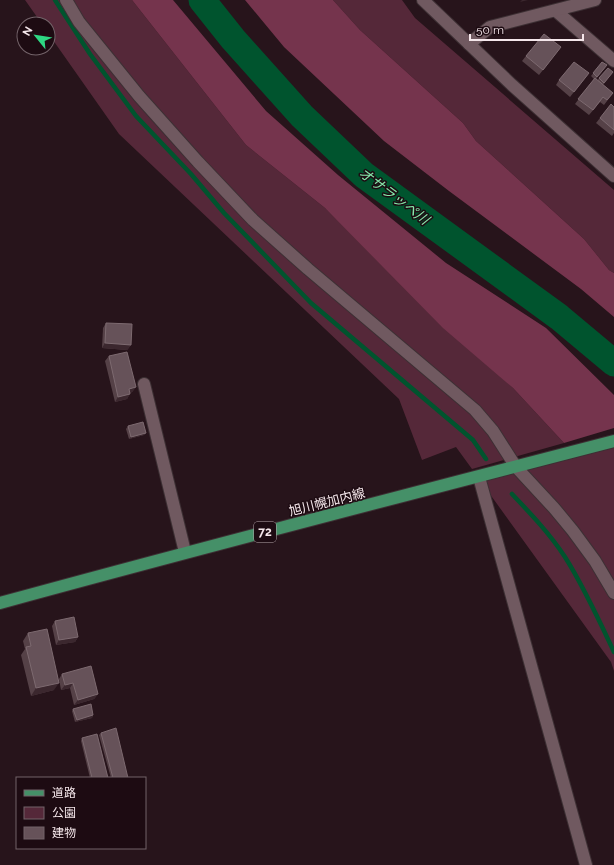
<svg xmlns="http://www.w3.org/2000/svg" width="614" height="865" viewBox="0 0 614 865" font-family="Raleway,'Noto Sans JP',sans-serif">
<rect width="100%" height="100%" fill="#27141b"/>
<g fill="#552839">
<polygon points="25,0 132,0 246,145 325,208 513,388 564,443 472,469 456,447 422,460 399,399 119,134 48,33 48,24 42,24"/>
<polygon points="333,0 402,0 415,18 614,190 614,273 609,270 584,239 476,141 463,123 360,30"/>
<polygon points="614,445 614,671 611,662 479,479"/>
</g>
<g fill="#75344d">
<polygon points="132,0 173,0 266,111 338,175 446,263 546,328 614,395 614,428 564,443 513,388 443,328 325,208 246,145"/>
<polygon points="245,0 333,0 360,30 463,123 476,141 584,239 609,270 614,273 614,317 581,289 449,191 384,141 284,47"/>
</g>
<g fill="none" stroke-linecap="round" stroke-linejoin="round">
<g stroke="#00542e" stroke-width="4.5">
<polyline points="55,0 90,54 136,116 191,174 224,213 311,303 473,440 486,459"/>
<path d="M512 494C531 514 550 534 565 557 584 587 599 620 614 652"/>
</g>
<polyline stroke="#00542e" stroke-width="27" points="202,0 233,39 302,116 364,175 559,317 614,363"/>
<g stroke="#3d3034" stroke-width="14">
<g id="minor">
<polyline points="66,0 79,22 139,96 198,162 253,220 308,269 475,410 493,431 516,467 554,508 573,531 595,561 614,593"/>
<polyline points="423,0 512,85 614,176"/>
<polyline points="556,11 614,61"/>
<polyline points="469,44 490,27 595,0"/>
<polyline points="144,384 185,552"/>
<polyline points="479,477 586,865"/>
</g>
</g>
<g stroke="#3d3034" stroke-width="14">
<path id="major" d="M0 603C204 547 409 494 614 441"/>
</g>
<use href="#minor" stroke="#705960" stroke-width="12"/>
<use href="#major" stroke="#459068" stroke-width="12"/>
</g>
<g fill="#554147">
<polygon points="561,47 539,75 522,61 526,56"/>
<polygon points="602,62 607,65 596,79 597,81 599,78 613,72 603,85 613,93 604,105 600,102 589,115 575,104 594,79 591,76"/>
<polygon points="589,73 570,97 556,85 559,80"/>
<polygon points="614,107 614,133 612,136 596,123 600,118"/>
<polygon points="106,323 131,345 127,350 102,348 103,328"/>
<polygon points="109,356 136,387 132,392 130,393 127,399 115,402 105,361"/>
<polygon points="128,426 146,433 144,435 129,439 126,429"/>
<polygon points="55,621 78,637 75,642 56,645 52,626"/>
<polygon points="28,633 54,690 31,696 21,655 25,649 23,641"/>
<polygon points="62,674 98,694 94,699 74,705 70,688 61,690 59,679"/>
<polygon points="73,709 93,715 92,718 75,722 72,711"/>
<polygon points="101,733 128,778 111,778 99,735"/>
<polygon points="82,738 108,778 90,778 81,741"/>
</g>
<g fill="#3b272e">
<polygon points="522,0 528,0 520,2"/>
<polygon points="105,343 131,345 127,350 102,348"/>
<polygon points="136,387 132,392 125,394 129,389"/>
<polygon points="130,394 127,399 115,402 118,397"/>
<polygon points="146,433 144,435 129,439 131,437"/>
<polygon points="78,637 75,642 56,645 59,640"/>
<polygon points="59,683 54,690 31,696 36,688"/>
<polygon points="73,683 70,688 61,690 65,685"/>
<polygon points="98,694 94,699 74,705 78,700"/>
<polygon points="93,715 92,718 75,722 77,720"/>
</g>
<g fill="#665259" stroke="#7d6a70">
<polygon points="544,34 561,47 543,70 526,56"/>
<polygon points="574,62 589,73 574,92 559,80"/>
<polygon points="602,62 607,65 597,77 593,73"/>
<polygon points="608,68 613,72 604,83 599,78"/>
<polygon points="595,78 613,93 607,100 603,97 593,110 578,99"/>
<polygon points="611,104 614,107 614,130 600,118"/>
<polygon points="106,323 132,324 131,345 105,343"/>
<polygon points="127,352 136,387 129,389 130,394 118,397 109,356"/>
<polygon points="143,422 146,433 131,437 128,426"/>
<polygon points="74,617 78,637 59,640 55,621"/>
<polygon points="47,629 59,683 36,688 26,647 31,646 28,633"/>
<polygon points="91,666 98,694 78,700 73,683 65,685 62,674"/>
<polygon points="91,704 93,715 77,720 73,709"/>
<polygon points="116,728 128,778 113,778 101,733"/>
<polygon points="97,734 108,778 92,778 82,738"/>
</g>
<g text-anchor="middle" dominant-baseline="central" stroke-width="3" stroke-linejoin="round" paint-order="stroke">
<rect fill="#1d0b12" stroke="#b4a5aa" stroke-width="1" x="254" y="522" width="22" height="20" rx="3"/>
<g font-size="12" font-weight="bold" fill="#f5e7eb">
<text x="265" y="532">72</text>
</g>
<g font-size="13" fill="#f5e7eb" stroke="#1d0b12">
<text transform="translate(327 502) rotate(-14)">旭川幌加内線</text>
</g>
<g font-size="14" font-style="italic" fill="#87e9ac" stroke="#1d0b12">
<text transform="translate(394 196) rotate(37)">オサラッペ川</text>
</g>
</g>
<rect x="16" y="777" width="130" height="72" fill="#1d0b12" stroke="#736369"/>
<rect x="24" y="790" width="20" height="6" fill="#459068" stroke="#736369"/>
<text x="52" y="797" font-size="12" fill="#f5e7eb">道路</text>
<rect x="24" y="807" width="20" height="12" fill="#552839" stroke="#736369"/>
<text x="52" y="817" font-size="12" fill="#f5e7eb">公園</text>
<rect x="24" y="827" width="20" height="12" fill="#665259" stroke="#736369"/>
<text x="52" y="837" font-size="12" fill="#f5e7eb">建物</text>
<g transform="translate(36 36) rotate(300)"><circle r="19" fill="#1d0b12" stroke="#736369"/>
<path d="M0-3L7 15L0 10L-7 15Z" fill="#2ed883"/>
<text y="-6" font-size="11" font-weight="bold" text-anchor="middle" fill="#f5e7eb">N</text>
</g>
<path d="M470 34v6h113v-6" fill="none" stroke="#f5e7eb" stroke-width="2"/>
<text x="476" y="34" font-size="12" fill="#f5e7eb" stroke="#1d0b12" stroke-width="3" paint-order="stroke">50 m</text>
</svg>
